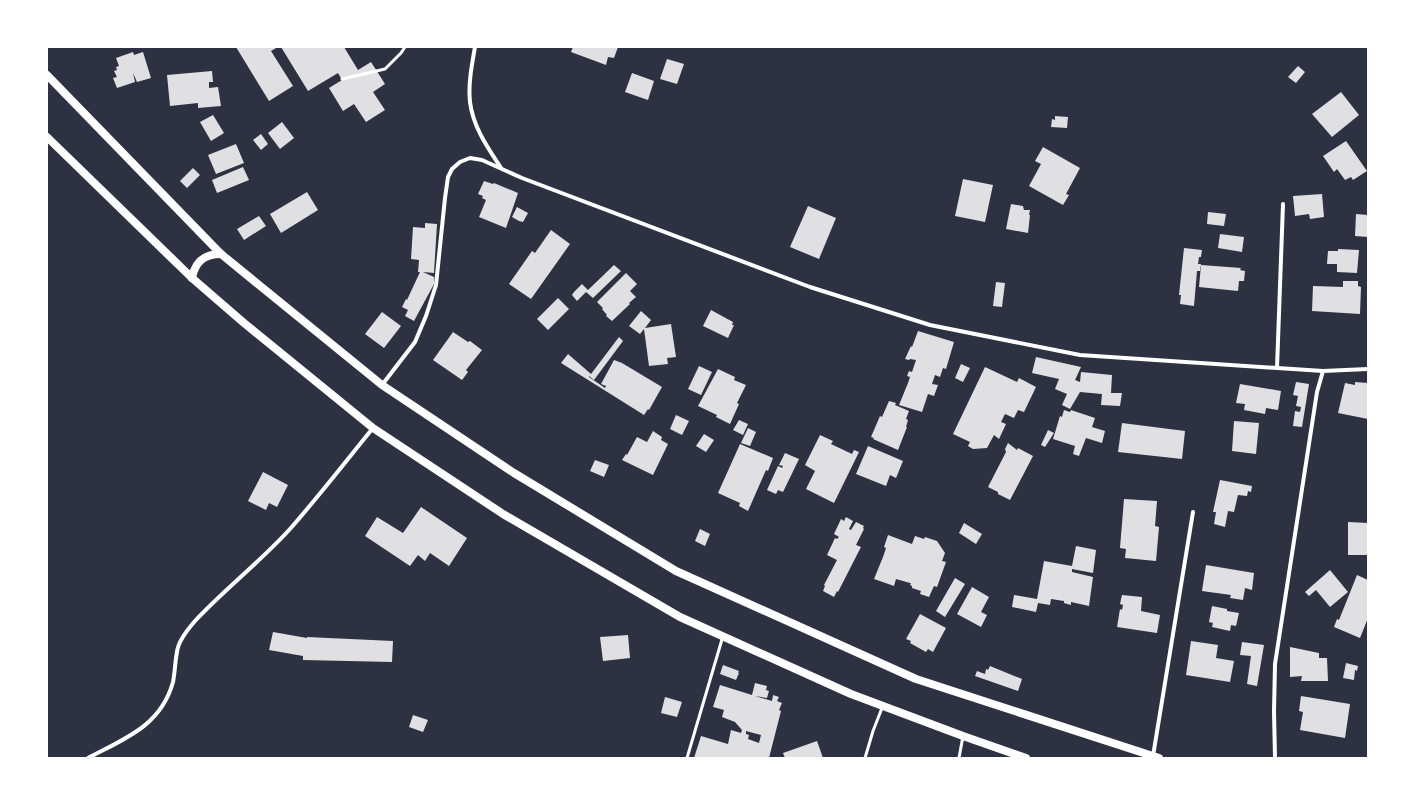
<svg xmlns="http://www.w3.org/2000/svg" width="1415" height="805" viewBox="0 0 1415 805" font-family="'Archivo Narrow',sans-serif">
<rect width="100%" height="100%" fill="#2d3142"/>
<g fill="#e0e0e3" fill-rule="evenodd">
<polygon points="236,47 278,47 271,51 293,86 269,101"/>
<polygon points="281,47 344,47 358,70 371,62 385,84 373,92 385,110 366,122 354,104 343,111 329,88 342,80 338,73 308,91"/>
<polygon points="573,47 618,47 614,58 608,57 606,65 571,52"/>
<polygon points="133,52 134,55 143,52 151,78 137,82 133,73 135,82 117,88 113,78 117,77 114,71 117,70 116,67 119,66 116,58"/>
<polygon points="667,59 684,64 677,84 660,79"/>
<polygon points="1298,66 1305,72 1296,83 1288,77"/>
<polygon points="212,71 213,82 209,82 209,88 218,87 221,106 198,108 198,103 170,106 167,75"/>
<polygon points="632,73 654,81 648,100 625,92"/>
<polygon points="1341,92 1359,115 1332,137 1312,114"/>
<polygon points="213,115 224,133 211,141 200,122"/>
<polygon points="1055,116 1068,117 1067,128 1051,127 1052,119 1055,120"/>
<polygon points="282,122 294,138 280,149 268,133"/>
<polygon points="261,134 268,144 261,150 253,140"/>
<polygon points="1346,141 1367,171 1353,180 1351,177 1345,180 1337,169 1334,172 1323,156"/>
<polygon points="236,144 244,163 216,174 208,155"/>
<polygon points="1043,147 1080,168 1066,194 1069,195 1063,205 1029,186 1041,164 1035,161"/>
<polygon points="243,167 249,180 217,193 212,180"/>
<polygon points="193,168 200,175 187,188 180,181"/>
<polygon points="963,179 993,185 985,222 955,216"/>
<polygon points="484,181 493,184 494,183 518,193 506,228 479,217 486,200 482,198 483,196 478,194"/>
<polygon points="307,192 318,210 281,233 270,214"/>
<polygon points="1322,194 1324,217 1310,219 1309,214 1295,216 1293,196"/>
<polygon points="1011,204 1023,206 1024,210 1030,210 1029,215 1030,215 1028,233 1006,229"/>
<polygon points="808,206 836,218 819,259 790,247"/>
<polygon points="517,207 528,213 523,222 519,221 512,217"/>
<polygon points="1208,212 1226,214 1224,226 1207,224"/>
<polygon points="1356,214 1368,215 1368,237 1355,236"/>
<polygon points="259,216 266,226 244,240 237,229"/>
<polygon points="425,223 437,224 434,273 423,272 434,277 434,284 414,321 405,316 408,310 402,307 406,299 407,300 420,272 418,272 419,260 411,259 413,227 425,228"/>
<polygon points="551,230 570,244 531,299 509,284 532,251 535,253"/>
<polygon points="1220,234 1244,237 1242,252 1218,248"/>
<polygon points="1184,248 1202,250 1201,257 1199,257 1198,264 1201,264 1200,271 1197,271 1194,306 1180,304 1181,295 1179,295"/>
<polygon points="1338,249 1359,250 1357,273 1337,272 1337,264 1327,264 1328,251 1338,251"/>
<polygon points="614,265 621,271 593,298 586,292 577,301 572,295 574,292 582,284 588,290"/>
<polygon points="1201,265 1241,268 1240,270 1245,271 1244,281 1239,281 1238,291 1199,287"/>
<polygon points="626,273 637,284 630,291 636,297 629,303 630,304 612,321 606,316 607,315 602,309 603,308 597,302"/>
<polygon points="1343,281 1358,281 1358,286 1361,287 1360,314 1312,311 1313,286 1343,287"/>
<polygon points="996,282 1005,283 1002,307 993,306"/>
<polygon points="558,298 569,309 548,330 537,319"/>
<polygon points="711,310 733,322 732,325 734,325 728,338 703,326"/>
<polygon points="641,311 651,320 645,328 671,324 676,357 667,358 668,364 649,366 644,329 640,334 629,326"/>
<polygon points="382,312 401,326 384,348 365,334"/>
<polygon points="918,331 954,342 946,369 943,368 940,377 935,375 932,384 938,385 934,396 928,394 922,412 899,405 908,383 910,377 907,376 909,371 912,372 916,360 910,359 909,360 905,359 911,346 912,347"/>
<polygon points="453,332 468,342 470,341 482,350 466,370 468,372 462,380 433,360"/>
<polygon points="619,337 623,341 594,380 589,376 589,377 605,388 606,386 601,384 614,360 622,363 662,387 649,410 648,409 644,415 561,363 568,354 591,374"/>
<polygon points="1036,357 1081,367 1075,380 1080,382 1081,372 1112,375 1111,393 1122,393 1120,406 1101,405 1102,394 1080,392 1070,409 1062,405 1067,394 1055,389 1059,379 1032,373"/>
<polygon points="961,364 970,368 963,382 955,378"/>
<polygon points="699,366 712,372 701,395 688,389"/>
<polygon points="985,367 1017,382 1019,378 1036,387 1024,412 1018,410 1014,418 1005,414 1001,422 1006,424 999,439 994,435 987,448 973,449 968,446 970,442 953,434"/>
<polygon points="718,369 735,377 734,380 746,385 737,403 739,404 730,424 716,417 717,415 698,406"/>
<polygon points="1296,382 1309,384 1302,427 1293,426 1295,411 1300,412 1301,407 1296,406 1298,396 1293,395"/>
<polygon points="1355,382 1368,383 1368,419 1338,413 1345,383 1355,385"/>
<polygon points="1240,384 1281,391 1278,410 1266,408 1265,414 1244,410 1245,404 1236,403"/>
<polygon points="889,401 896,403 895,405 909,411 906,419 908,420 906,427 907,427 898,450 873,439 874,438 871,437 880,416 882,417"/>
<polygon points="1064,410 1070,412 1071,410 1095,418 1092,427 1105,431 1102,443 1086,438 1079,456 1073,454 1075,446 1053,439 1060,416 1062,417"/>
<polygon points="676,415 689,421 682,435 670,429"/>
<polygon points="739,420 748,424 743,435 733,430"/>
<polygon points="1234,421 1259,423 1256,454 1232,451"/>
<polygon points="1122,423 1185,431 1182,459 1118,452"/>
<polygon points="748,428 756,432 750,446 741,443"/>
<polygon points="1048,430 1054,433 1045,447 1041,445"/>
<polygon points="653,431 662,437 661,440 668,444 653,475 622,460 626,454 627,455 637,437 647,442"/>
<polygon points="704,434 714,440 706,452 696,446"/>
<polygon points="820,435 833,441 831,444 852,454 854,450 859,452 834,503 806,489 815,471 805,465"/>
<polygon points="1008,443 1017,450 1018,448 1033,456 1010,500 998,494 998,492 988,487 1006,452 1005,449"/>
<polygon points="740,444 773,458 768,471 766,470 748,511 739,506 740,503 718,493"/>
<polygon points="868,446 903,461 896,478 890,475 886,486 856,474"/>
<polygon points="785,453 799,459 783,492 778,490 776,494 767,490 778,466 782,468 783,466 779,465"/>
<polygon points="595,460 609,465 604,477 590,471"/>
<polygon points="263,472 288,485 277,507 269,503 266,510 248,501"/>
<polygon points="1220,480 1252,486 1251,492 1248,491 1247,496 1238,495 1234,512 1228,511 1225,527 1214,524 1216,512 1213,512"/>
<polygon points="1124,499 1157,501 1155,526 1159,527 1156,561 1125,558 1126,549 1120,548"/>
<polygon points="421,507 467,538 449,566 430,553 425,561 418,555 410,566 365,536 377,517 403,533"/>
<polygon points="846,517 853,521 849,529 851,530 856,522 864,526 863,528 864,529 856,545 861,547 838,592 837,591 834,597 823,591 825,586 824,585 837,560 827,555 835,538 837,539 839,537 834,534 841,519 844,521"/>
<polygon points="1348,522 1368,523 1368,555 1348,555"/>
<polygon points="964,523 982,534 976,544 959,533"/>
<polygon points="700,529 710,534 705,546 695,541"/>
<polygon points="888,535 912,544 915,536 924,539 925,537 937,541 945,553 942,561 946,562 937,587 934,586 929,597 920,594 921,591 912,588 912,586 910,585 911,583 910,583 896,579 894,586 874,579 883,557 886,548 884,547"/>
<polygon points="1076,546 1096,550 1093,573 1072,569 1072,572 1093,577 1089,606 1071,602 1071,605 1064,603 1064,601 1051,599 1050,605 1038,603 1036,612 1012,607 1014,595 1037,599 1044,561 1072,566"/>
<polygon points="1206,565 1254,573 1252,590 1245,588 1243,600 1230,598 1231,595 1202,591"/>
<polygon points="1330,570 1348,592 1330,607 1316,590 1309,596 1305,592"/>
<polygon points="1357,575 1368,580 1368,618 1360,638 1334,627 1337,619 1339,620"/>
<polygon points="955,578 965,584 945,617 936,611"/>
<polygon points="972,587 989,597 981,612 987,615 981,627 957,614"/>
<polygon points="1122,595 1142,597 1141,611 1160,615 1157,633 1117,627 1120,609 1122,610 1123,605 1120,604"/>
<polygon points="1212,606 1227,609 1227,611 1239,613 1236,626 1231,625 1230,631 1212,627 1213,623 1209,622"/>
<polygon points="920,614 946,628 933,652 928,649 926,652 910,643 911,641 906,639"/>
<polygon points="273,632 307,638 307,637 393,641 392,662 303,660 303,656 269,650"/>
<polygon points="628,635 630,658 603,661 600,637"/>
<polygon points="1191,641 1218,645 1216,658 1234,661 1230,682 1186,675"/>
<polygon points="1242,642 1264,645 1257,686 1247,684 1251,656 1240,655"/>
<polygon points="1290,647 1319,653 1319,658 1327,658 1328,681 1301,681 1302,676 1290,677"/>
<polygon points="1346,663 1358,666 1357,671 1355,670 1354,680 1343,678"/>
<polygon points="723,665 739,671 738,673 739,673 736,680 720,674"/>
<polygon points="990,666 1022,679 1018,691 975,676 977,671 985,674 986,669 988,670"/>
<path d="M755 683 767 686 766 690 769 691 767 698 755 696 772 701 773 695 779 697 777 701 782 703 779 710 781 711 769 758H694L701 736 728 744 731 730 741 733 742 730 735 722 722 717 724 710 713 707 720 685 752 695ZM746 731 761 735 759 743 748 739 749 735 746 734Z"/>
<polygon points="1301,696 1350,704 1345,738 1300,730 1303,712 1299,711"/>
<polygon points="665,697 682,702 677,717 661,713"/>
<polygon points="413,715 428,720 423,732 409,727"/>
<polygon points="817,741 823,758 785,758 783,753"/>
</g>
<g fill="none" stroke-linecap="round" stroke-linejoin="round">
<g stroke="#fff" stroke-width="3">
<polyline points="342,79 385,69 401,53 405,47"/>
<polyline points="687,758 723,636"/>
<polyline points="865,758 873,731 882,708"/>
<polyline points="959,758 963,736"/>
</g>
<g stroke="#fff" stroke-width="4">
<path d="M475 47C472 64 468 84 470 102 473 127 488 148 501 168"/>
<polyline points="1277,368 1283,204"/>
<polyline points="382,385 415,342 426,316 436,285 445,198 448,177 452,169 460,162 470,158 482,160 522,178 810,287 930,325 1080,355 1323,371 1368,369"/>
<polyline points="1153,756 1193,512"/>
<path d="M88 758C124 739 161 726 173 682 175 672 175 662 177 652 178 641 188 629 195 621 225 589 261 561 290 529 319 496 346 461 373 428"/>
<polyline points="1275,758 1274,711 1275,664 1317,392 1323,371"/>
</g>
<g stroke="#fff" stroke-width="8">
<polyline points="47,75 221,254 382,385 514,473 676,571 916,679 1159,758"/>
<polyline points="47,137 192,278 244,323 373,428 503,514 680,617 851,694 963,736 1026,758"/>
<path d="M192 278C195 262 204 254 221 254"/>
</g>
</g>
<rect width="1415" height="805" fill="none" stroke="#ffffff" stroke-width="96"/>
</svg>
